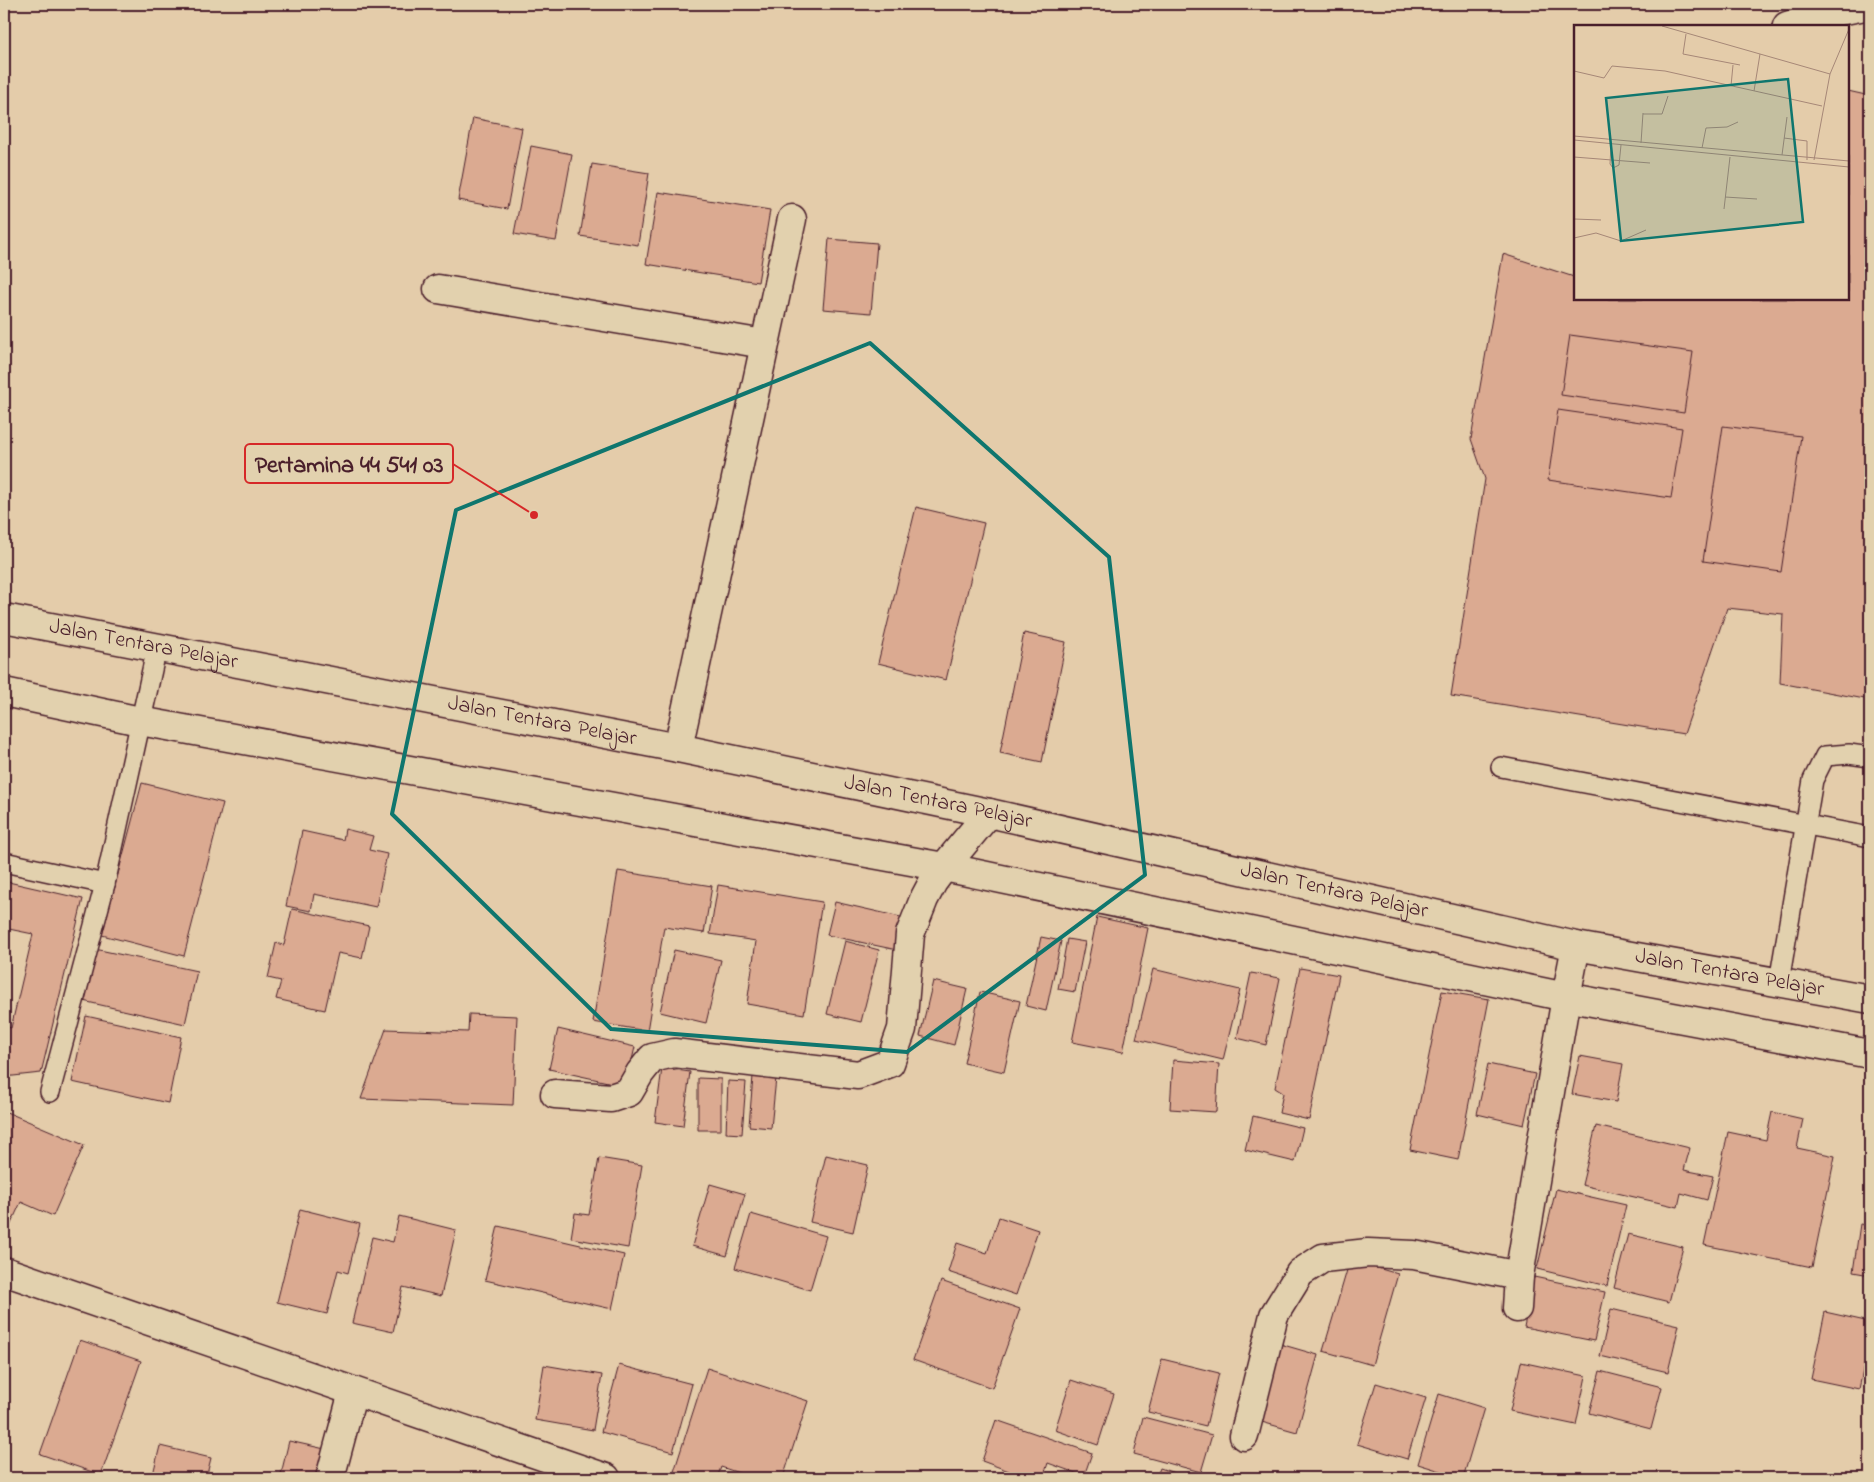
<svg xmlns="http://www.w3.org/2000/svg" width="1874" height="1482" viewBox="0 0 1874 1482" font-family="'Indie Flower',sans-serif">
<rect width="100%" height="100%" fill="#e4ccaa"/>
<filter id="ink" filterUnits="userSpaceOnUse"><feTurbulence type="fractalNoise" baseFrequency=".02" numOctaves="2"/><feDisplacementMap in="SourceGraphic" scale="10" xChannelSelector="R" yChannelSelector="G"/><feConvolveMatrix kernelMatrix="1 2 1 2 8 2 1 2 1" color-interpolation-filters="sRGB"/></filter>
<g filter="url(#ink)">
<g fill="#dbaa91" stroke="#4a1f2b">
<polygon points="1848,91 1870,96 1870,700 1780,683 1783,614 1727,608 1684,734 1451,696 1485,479 1471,439 1503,254 1574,277 1575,276 1575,299 1848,299"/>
<polygon points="473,118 522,128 507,209 458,200"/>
<polygon points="531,146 572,154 556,241 514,234"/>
<polygon points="592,164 649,173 638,245 580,236"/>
<polygon points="658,192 770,210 758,282 646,264"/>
<polygon points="829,239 877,243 871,313 823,309"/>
<polygon points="1570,335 1693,352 1684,413 1561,395"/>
<polygon points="1558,410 1682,428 1671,498 1548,480"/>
<polygon points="1723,426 1801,436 1781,572 1703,561"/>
<polygon points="916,507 984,523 946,680 878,663"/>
<polygon points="1024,633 1066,642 1042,762 1000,753"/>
<polygon points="142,783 223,803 184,956 102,935"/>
<polygon points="345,829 373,836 369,850 387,854 376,907 314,894 311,911 286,906 302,831 343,840"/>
<polygon points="618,871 712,886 704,933 664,927 647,1031 593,1022"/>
<polygon points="4,881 83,899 41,1073 4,1077 4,1026 11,1028 33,934 4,928"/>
<polygon points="718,885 822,902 804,1014 747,1004 756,941 710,934"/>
<polygon points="835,902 905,918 897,950 827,935"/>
<polygon points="292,909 369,926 362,958 338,953 325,1010 276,999 281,981 268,978 276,943 284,945"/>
<polygon points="1097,917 1148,928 1123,1052 1072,1042"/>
<polygon points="1041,937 1061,941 1046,1011 1026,1006"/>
<polygon points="1067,939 1085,942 1075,992 1058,989"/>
<polygon points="845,941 879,950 861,1022 827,1014"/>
<polygon points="95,949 197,971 185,1024 83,1001"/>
<polygon points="674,950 721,960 706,1023 660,1012"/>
<polygon points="1300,968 1339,975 1309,1120 1279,1113 1283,1093 1275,1088"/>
<polygon points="1153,969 1240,990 1223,1060 1136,1039"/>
<polygon points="1251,973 1280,978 1266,1045 1237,1038"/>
<polygon points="933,981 967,989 954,1045 920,1036"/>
<polygon points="1442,991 1489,999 1458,1160 1410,1150"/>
<polygon points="980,992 1020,1001 1004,1072 964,1063"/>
<polygon points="469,1014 517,1016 513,1105 361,1099 386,1029 468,1032"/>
<polygon points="86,1016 181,1037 168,1103 72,1082"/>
<polygon points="558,1029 635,1047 626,1086 549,1069"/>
<polygon points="1580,1056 1623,1064 1616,1102 1572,1094"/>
<polygon points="1173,1060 1219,1064 1216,1112 1170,1109"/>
<polygon points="1488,1064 1535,1074 1524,1125 1477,1114"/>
<polygon points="662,1068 690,1072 683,1126 655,1122"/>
<polygon points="753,1076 776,1078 771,1128 749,1126"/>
<polygon points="698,1078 721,1079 721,1130 698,1130"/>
<polygon points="728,1081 746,1082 742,1134 726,1133"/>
<polygon points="4,1111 84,1145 53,1216 21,1202 10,1226 4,1223"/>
<polygon points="1772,1112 1803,1119 1797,1148 1835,1156 1812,1267 1704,1245 1728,1132 1766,1140"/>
<polygon points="1253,1116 1303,1128 1295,1162 1245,1150"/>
<polygon points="1596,1126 1690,1148 1684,1170 1713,1176 1707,1200 1681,1193 1678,1207 1582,1185"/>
<polygon points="826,1155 868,1165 853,1232 810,1222"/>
<polygon points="599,1158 642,1165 628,1248 571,1238 575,1213 589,1215"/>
<polygon points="710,1184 745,1194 727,1256 692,1246"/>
<polygon points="1556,1189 1626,1205 1607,1286 1537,1269"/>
<polygon points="300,1209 360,1224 348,1273 338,1270 327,1314 277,1302"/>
<polygon points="751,1214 826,1236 810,1290 735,1268"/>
<polygon points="399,1216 456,1230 441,1296 403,1287 393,1332 352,1323 372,1237 393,1242"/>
<polygon points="999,1217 1038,1230 1016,1295 948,1272 957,1243 987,1253"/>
<polygon points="1860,1224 1870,1226 1870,1275 1853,1272"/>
<polygon points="498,1226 624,1255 612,1309 485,1280"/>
<polygon points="1628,1234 1683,1247 1669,1302 1614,1288"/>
<polygon points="1350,1260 1398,1274 1372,1365 1323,1351"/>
<polygon points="1534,1277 1605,1292 1594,1341 1524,1327"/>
<polygon points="941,1281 1020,1309 992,1388 913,1360"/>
<polygon points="1611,1309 1679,1325 1668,1372 1600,1356"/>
<polygon points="1825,1312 1870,1322 1870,1338 1859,1389 1811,1379"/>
<polygon points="80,1340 141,1361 101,1475 40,1454"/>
<polygon points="1280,1344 1318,1355 1297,1432 1258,1421"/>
<polygon points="1162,1359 1219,1373 1206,1426 1148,1412"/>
<polygon points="1521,1362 1586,1376 1576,1425 1510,1411"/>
<polygon points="544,1365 602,1375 593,1430 535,1420"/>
<polygon points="619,1365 692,1384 673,1452 601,1432"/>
<polygon points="707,1368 808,1401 783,1478 754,1478 721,1467 717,1478 672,1478"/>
<polygon points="1600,1371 1662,1387 1651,1429 1589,1413"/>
<polygon points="1071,1380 1114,1394 1098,1445 1055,1430"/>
<polygon points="1376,1383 1426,1398 1407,1459 1357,1444"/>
<polygon points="1439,1394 1484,1408 1463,1478 1418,1464"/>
<polygon points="1143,1417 1212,1435 1201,1472 1134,1454"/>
<polygon points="996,1420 1092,1453 1084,1476 1048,1463 1043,1478 1007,1478 1009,1471 982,1461"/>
<polygon points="289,1441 325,1449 319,1478 280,1478"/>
<polygon points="160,1446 211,1458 206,1478 152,1478"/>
<polygon points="1160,1468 1189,1478 1156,1478"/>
</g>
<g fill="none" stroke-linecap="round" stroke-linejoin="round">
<g stroke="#4a1f2b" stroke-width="22">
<g id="lane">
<polyline points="1501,767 1870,837"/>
<polyline points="4,862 105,884"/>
<polyline points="1779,982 1813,780 1825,756 1849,754 1870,757"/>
<polyline points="50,1092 105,884 157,647"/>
</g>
</g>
<g stroke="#4a1f2b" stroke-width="31">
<g id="street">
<polyline points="1787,26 1819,15 1870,5"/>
<polyline points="438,289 764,344"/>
<polyline points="4,692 140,721 944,867 1566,997 1870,1054"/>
<polyline points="678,748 792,219"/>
<polyline points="555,1094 611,1098 629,1092 640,1073 652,1058 674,1053 858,1075 890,1063 902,1029 910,934 924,899 933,882 944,867 989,813"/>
<polyline points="4,1271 606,1478"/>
<polyline points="1517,1308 1519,1276 1566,997 1576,946"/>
<polyline points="1244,1436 1274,1315 1300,1273 1323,1258 1368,1253 1414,1255 1519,1276"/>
<polyline points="330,1478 353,1392"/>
</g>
</g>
<g stroke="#4a1f2b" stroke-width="31">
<g id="secondary">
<path id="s1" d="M4 618 678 748 989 813 1576 946 1870 999"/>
</g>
</g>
<use href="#lane" stroke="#e2d1ae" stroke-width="19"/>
<use href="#street" stroke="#e2d1ae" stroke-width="28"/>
<use href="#secondary" stroke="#e2d1ae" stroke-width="28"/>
</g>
</g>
<path fill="none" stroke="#0f766e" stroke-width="4" stroke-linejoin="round" d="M870 343 1109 557 1145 875 907 1052 611 1029 392 814 456 510Z"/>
<g text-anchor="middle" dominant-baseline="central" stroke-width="5" stroke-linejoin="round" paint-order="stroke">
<g font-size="22" fill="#4a1f2b" stroke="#e2d1ae">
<text stroke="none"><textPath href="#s1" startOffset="142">Jalan Tentara Pelajar</textPath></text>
<text stroke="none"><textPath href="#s1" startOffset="548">Jalan Tentara Pelajar</textPath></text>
<text stroke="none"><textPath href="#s1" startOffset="952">Jalan Tentara Pelajar</textPath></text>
<text stroke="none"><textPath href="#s1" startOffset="1358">Jalan Tentara Pelajar</textPath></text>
<text stroke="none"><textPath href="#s1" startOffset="1762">Jalan Tentara Pelajar</textPath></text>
</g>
</g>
<g transform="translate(1574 25)">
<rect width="275" height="275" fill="#e4ccaa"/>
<path fill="none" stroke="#a68777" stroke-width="1" d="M88 1 256 49M112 9 109 29 166 40M0 46 30 53 38 41 91 46 248 81M157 61 159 40M180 66 186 29M69 89H88L94 71M0 111 275 136M210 113 233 116V135M0 115 275 142M67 118 69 88M37 120 36 139 39 143 45 140 47 120M128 123 132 103 153 102 164 97M208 130 213 92M0 132 76 138M240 135 256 49 275 4M151 172 183 174M150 184 156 132M0 194 27 195M0 213 22 208 47 216 72 205"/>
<path fill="#0f766e" fill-opacity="0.15" stroke="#0f766e" stroke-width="2.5" d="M214 54 229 197 47 216 32 73Z"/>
<rect width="275" height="275" fill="none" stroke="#4a1f2b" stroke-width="2.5"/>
</g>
<path fill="none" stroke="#d62828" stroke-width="2" d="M534 515L453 464"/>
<circle fill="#d62828" stroke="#e2d1ae" stroke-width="2" cx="534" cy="515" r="5"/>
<rect fill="#e2d1ae" stroke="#d62828" stroke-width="2" x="245" y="444" width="208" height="39" rx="5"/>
<g font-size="24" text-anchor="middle" font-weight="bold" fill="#4a1f2b">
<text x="349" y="472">Pertamina 44 541 03</text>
</g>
<rect width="1874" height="1482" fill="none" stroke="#e2d1ae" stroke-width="20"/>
<rect x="10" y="10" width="1854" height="1462" fill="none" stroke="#4a1f2b" stroke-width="2" filter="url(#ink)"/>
</svg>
